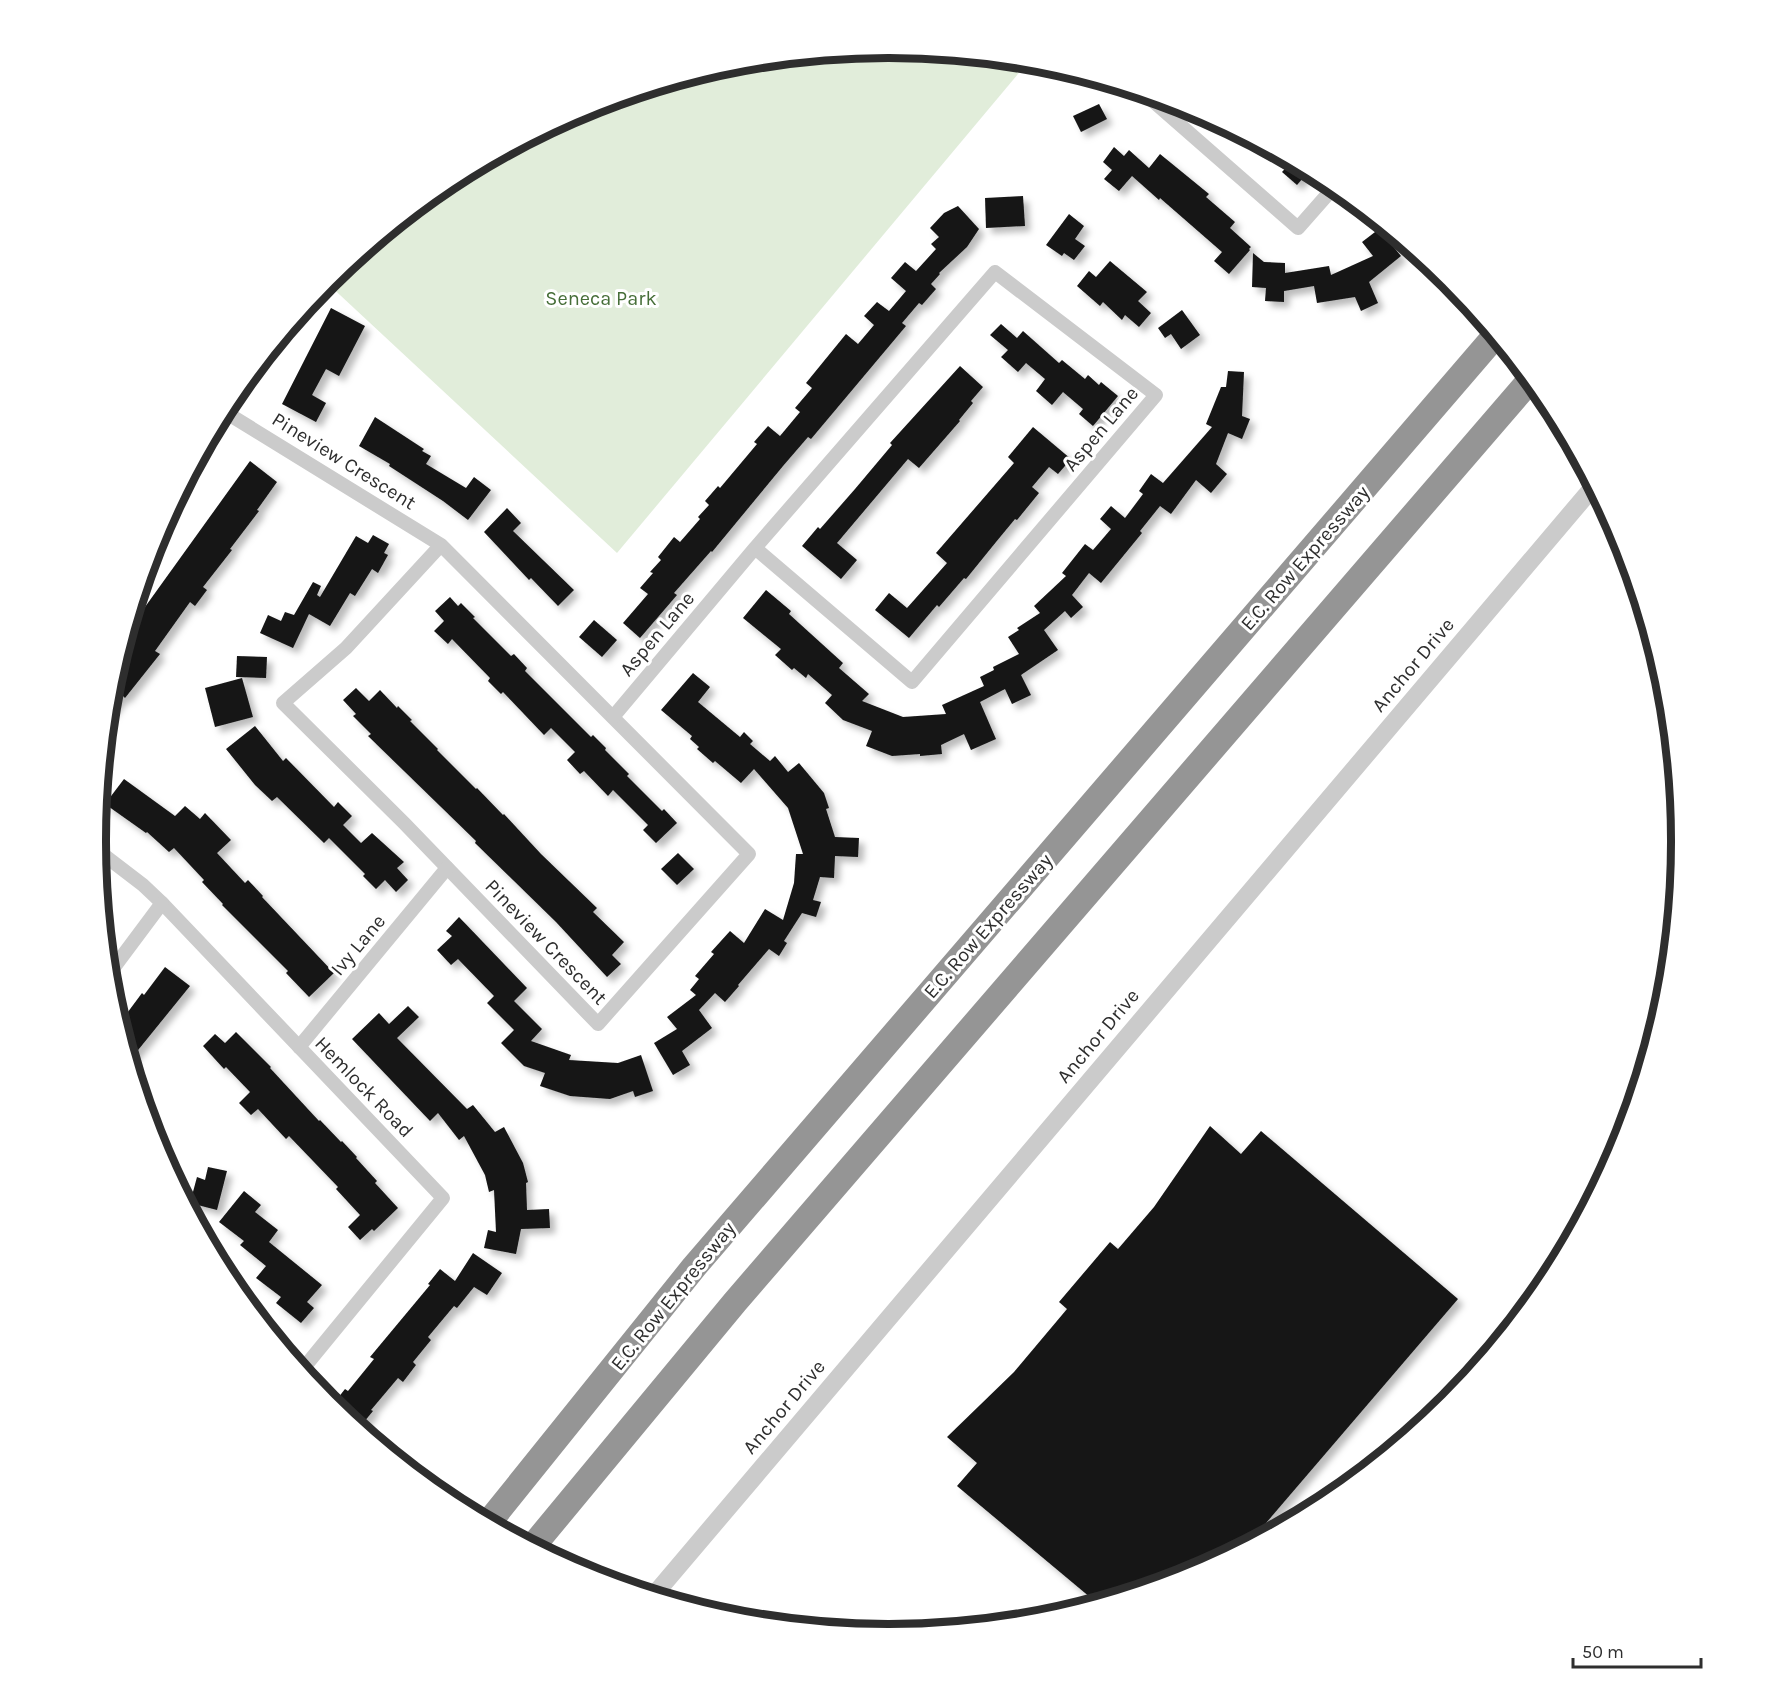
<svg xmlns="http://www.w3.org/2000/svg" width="1777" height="1682" viewBox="0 0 1777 1682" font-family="Karla,sans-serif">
<defs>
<filter id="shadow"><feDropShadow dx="5.5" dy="5.5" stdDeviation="3" flood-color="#0004"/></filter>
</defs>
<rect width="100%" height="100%" fill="#fff"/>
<polygon fill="#e1edda" points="889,48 1028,62 617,553 326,282 448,181 585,108 734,63"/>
<g fill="#151515" filter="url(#shadow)">
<polygon points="1099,104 1107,119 1081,132 1073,116"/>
<polygon points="1114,147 1124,156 1129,150 1149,168 1160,154 1209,194 1206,197 1235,222 1230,228 1251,247 1249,249 1250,250 1229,274 1214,261 1222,252 1160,198 1159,200 1132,176 1119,191 1104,179 1112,170 1103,162"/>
<polygon points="1291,162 1309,171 1297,185 1282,172"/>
<polygon points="1023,196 1025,226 986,228 985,198"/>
<polygon points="958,206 979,229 967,247 939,273 940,274 931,284 936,289 922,305 919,303 902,323 906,326 811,439 808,437 783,466 712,552 711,551 674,593 677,595 640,638 623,623 648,594 640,588 653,573 650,572 661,560 658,557 674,537 680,542 700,519 698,517 709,505 705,501 718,486 720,488 757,444 754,442 768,426 780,436 800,412 795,408 812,388 806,383 846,334 858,344 874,325 864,316 877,302 889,311 906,291 891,278 905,262 916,271 936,249 931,244 939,237 930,228 944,213"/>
<polygon points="1069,214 1084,226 1075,239 1085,246 1074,260 1064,253 1062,256 1046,245"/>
<polygon points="1379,229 1401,256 1369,282 1378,303 1361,311 1355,297 1317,303 1314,286 1284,291 1284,302 1265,301 1266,288 1252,287 1253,253 1264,262 1285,263 1285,273 1329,266 1331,275 1373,256 1362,242"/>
<polygon points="1110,261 1147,292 1138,301 1151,313 1139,327 1125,315 1122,320 1103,302 1100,306 1077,286 1089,271 1096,277"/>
<polygon points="331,308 365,326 339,376 326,369 312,395 326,403 316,422 282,404"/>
<polygon points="1182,310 1200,335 1181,349 1171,334 1165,338 1158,328"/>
<polygon points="1001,324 1017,338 1023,331 1059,363 1062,360 1085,379 1088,375 1099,385 1101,382 1118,396 1093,426 1079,414 1083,409 1063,392 1052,405 1036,391 1045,379 1026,363 1018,372 1001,357 1008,350 990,335"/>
<polygon points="960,366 983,387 971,401 973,403 959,420 960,421 919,468 908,459 837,543 857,560 841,579 802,546 818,527 820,529 855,489 892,445 890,443"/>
<polygon points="1228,371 1244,372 1242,416 1250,419 1242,439 1228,433 1216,464 1227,474 1211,493 1196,480 1171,514 1160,506 1140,531 1142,533 1101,583 1089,573 1072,595 1083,607 1071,618 1065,611 1044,630 1058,650 1021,675 1031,695 1012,704 1005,689 980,702 996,739 971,750 964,734 941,745 942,754 920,756 920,754 892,756 866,746 872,731 843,720 825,703 832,695 808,674 806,678 794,668 792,670 775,655 781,649 743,618 766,590 791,611 789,614 843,663 839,668 869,694 862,701 903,717 946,714 942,705 984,686 980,677 994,670 993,667 1019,654 1008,637 1019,630 1017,628 1040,613 1034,606 1066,576 1062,573 1085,544 1093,550 1111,529 1100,519 1111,506 1125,518 1143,494 1139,491 1151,474 1163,483 1212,427 1206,424 1221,387 1226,387"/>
<polygon points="375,417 424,449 422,451 431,456 426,464 466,488 474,477 491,490 468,520 443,501 389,466 390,464 359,446"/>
<polygon points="1033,427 1071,459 1058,474 1049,467 1032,487 1039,493 1017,520 1015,519 996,542 966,579 964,578 939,607 937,605 909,638 875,610 889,593 907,608 947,563 936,553 1014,463 1008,457"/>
<polygon points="250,461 277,482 257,510 259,511 230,549 232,550 203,587 207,590 195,606 190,602 155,651 160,654 125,698 123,696 108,716 111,686 127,632"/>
<polygon points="507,508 521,523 513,531 574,590 558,606 531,578 529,580 484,532"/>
<polygon points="373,535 389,544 384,553 388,555 378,573 372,569 355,596 350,593 330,626 309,614 293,648 260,633 268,615 281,621 285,612 294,615 313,582 321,586 317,595 320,597 356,536 368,543"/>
<polygon points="450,597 458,606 461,603 475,617 473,618 511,656 514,654 527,668 525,671 591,737 593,735 606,748 605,750 629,774 627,776 662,811 664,809 677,823 656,843 643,830 648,825 613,790 608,796 584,771 580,774 567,760 575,752 551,728 544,735 503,692 501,694 488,681 490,678 452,639 448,644 434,631 444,621 435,611"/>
<polygon points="594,620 617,640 602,657 579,637"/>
<polygon points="237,656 267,657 266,678 236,677"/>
<polygon points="693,673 710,687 698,702 740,737 744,732 753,741 750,744 770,761 775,756 788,772 799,763 824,793 829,808 826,809 835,837 859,838 858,857 835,856 834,878 820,877 813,900 821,902 816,917 802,913 784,941 787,943 779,956 769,949 738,985 739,986 725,1002 715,993 699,1010 712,1028 682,1051 690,1065 673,1075 654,1043 677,1029 667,1017 696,995 690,990 699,979 695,976 714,954 711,952 730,931 744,943 765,909 783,920 794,883 796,854 803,854 788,808 754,769 741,783 715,761 713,763 697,749 699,747 690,739 692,736 661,710"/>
<polygon points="242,678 253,717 215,727 205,688"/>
<polygon points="356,688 369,701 380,690 397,708 398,706 412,720 410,721 438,749 437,750 476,789 477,788 503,815 504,814 541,854 597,908 593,912 624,942 612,955 621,964 607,977 556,922 475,843 476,841 368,736 371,734 353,716 356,714 343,700"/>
<polygon points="255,726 283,761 286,758 334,807 338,802 352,816 343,825 361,843 372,833 404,862 397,868 408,880 396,892 385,880 376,889 363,876 365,874 329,838 324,843 277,797 272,801 255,785 226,749"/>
<polygon points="124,779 175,816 185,806 200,819 205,813 231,840 217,853 245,883 248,880 263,896 262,897 334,973 309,997 286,973 288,971 222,905 223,904 202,882 204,880 174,848 169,852 147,832 146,833 105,804"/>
<polygon points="678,853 694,869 677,885 661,869"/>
<polygon points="459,917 527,988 514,1001 542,1029 531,1041 571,1055 569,1060 618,1063 641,1055 653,1091 635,1097 633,1091 610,1099 570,1096 540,1086 545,1073 524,1066 501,1043 514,1030 487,1003 494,996 458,959 451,965 437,950 452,936 446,931"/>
<polygon points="165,967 190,986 130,1060 119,1024 142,993 144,995"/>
<polygon points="408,1006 419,1017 397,1038 467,1109 473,1105 495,1132 504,1127 523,1163 528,1182 526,1183 527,1210 549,1209 550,1228 521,1229 516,1254 484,1248 488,1230 496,1232 494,1190 489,1192 485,1175 464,1136 459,1140 438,1113 430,1121 352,1039 379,1013 389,1024"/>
<polygon points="236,1032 271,1067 270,1068 319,1121 320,1120 341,1142 342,1141 357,1157 356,1158 377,1181 375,1183 398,1208 374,1231 372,1229 360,1240 348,1227 360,1215 336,1189 338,1187 289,1136 286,1139 258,1109 251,1115 239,1103 250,1092 226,1067 224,1069 203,1046 215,1034 225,1043"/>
<polygon points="1210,1126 1241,1154 1261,1131 1458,1299 1248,1544 1192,1574 1097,1603 957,1486 977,1463 947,1437 1014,1372 1067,1309 1059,1302 1110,1242 1118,1249 1154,1207"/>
<polygon points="208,1167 227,1171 217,1210 190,1203 197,1177 205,1180"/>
<polygon points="244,1191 261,1205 255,1212 278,1230 269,1242 322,1285 307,1302 314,1308 301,1323 276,1303 281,1297 256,1278 266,1266 240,1245 244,1241 219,1222"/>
<polygon points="473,1253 502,1273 487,1295 474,1287 457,1308 454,1306 428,1337 431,1340 413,1362 416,1365 403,1382 398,1378 371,1410 373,1411 359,1428 346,1417 348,1415 334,1403 345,1389 348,1391 374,1359 370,1357 430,1285 428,1284 440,1269 455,1281"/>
</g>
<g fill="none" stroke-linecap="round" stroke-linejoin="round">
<g stroke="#cbcbcb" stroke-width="14">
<polyline points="1146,95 1298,228 1335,186"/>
<polyline points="225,412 441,545 749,854 598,1024 404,823 283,703 346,648 441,545"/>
<polyline points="215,427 236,393"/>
<polyline points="613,717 755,548 912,682 1156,395 995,272 755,548"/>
<polyline points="96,849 143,885 162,903 443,1198 302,1370"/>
<polyline points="109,974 162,903"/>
<polyline points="299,1047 447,868"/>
</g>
<polyline stroke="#cbcbcb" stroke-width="18" points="654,1595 1594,486"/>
<g stroke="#959595" stroke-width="26">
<polyline points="489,1522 694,1267 1495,336"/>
<polyline points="533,1546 735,1302 1531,379"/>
</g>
</g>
<g text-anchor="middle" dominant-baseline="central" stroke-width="6" stroke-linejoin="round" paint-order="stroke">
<g font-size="20" fill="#466e38" stroke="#fff">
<text x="601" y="298">Seneca Park</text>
</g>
<g font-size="20" fill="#2e2e2e" stroke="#fff">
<text transform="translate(1101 429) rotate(-50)">Aspen Lane</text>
<text transform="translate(344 461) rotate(32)">Pineview Crescent</text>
<text transform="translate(1305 558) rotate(-49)">E.C. Row Expressway</text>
<text transform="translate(657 634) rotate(-50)">Aspen Lane</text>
<text transform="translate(1413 665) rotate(-50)">Anchor Drive</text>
<text transform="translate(988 926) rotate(-49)">E.C. Row Expressway</text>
<text transform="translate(546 942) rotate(46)">Pineview Crescent</text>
<text transform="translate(358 945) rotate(-50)">Ivy Lane</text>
<text transform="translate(1098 1036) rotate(-50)">Anchor Drive</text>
<text transform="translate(364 1087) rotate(46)">Hemlock Road</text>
<text transform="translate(673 1296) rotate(-51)">E.C. Row Expressway</text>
<text transform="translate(784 1407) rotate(-50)">Anchor Drive</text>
</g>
</g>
<path d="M0 0H1777V1682H0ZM888 58H889A782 782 0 0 1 1671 840V842A782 782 0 0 1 889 1624H888A782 782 0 0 1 106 842V840A782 782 0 0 1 888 58Z" fill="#fff" fill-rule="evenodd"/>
<path fill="none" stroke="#2e2e2e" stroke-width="8" d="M888 58H889A782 782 0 0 1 1671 840V842A782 782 0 0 1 889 1624H888A782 782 0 0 1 106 842V840A782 782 0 0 1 888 58Z"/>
<path d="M1573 1658v9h128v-9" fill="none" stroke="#2e2e2e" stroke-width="3"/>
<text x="1582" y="1658" font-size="18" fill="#2e2e2e" stroke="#ffffff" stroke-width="4.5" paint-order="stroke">50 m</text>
</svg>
